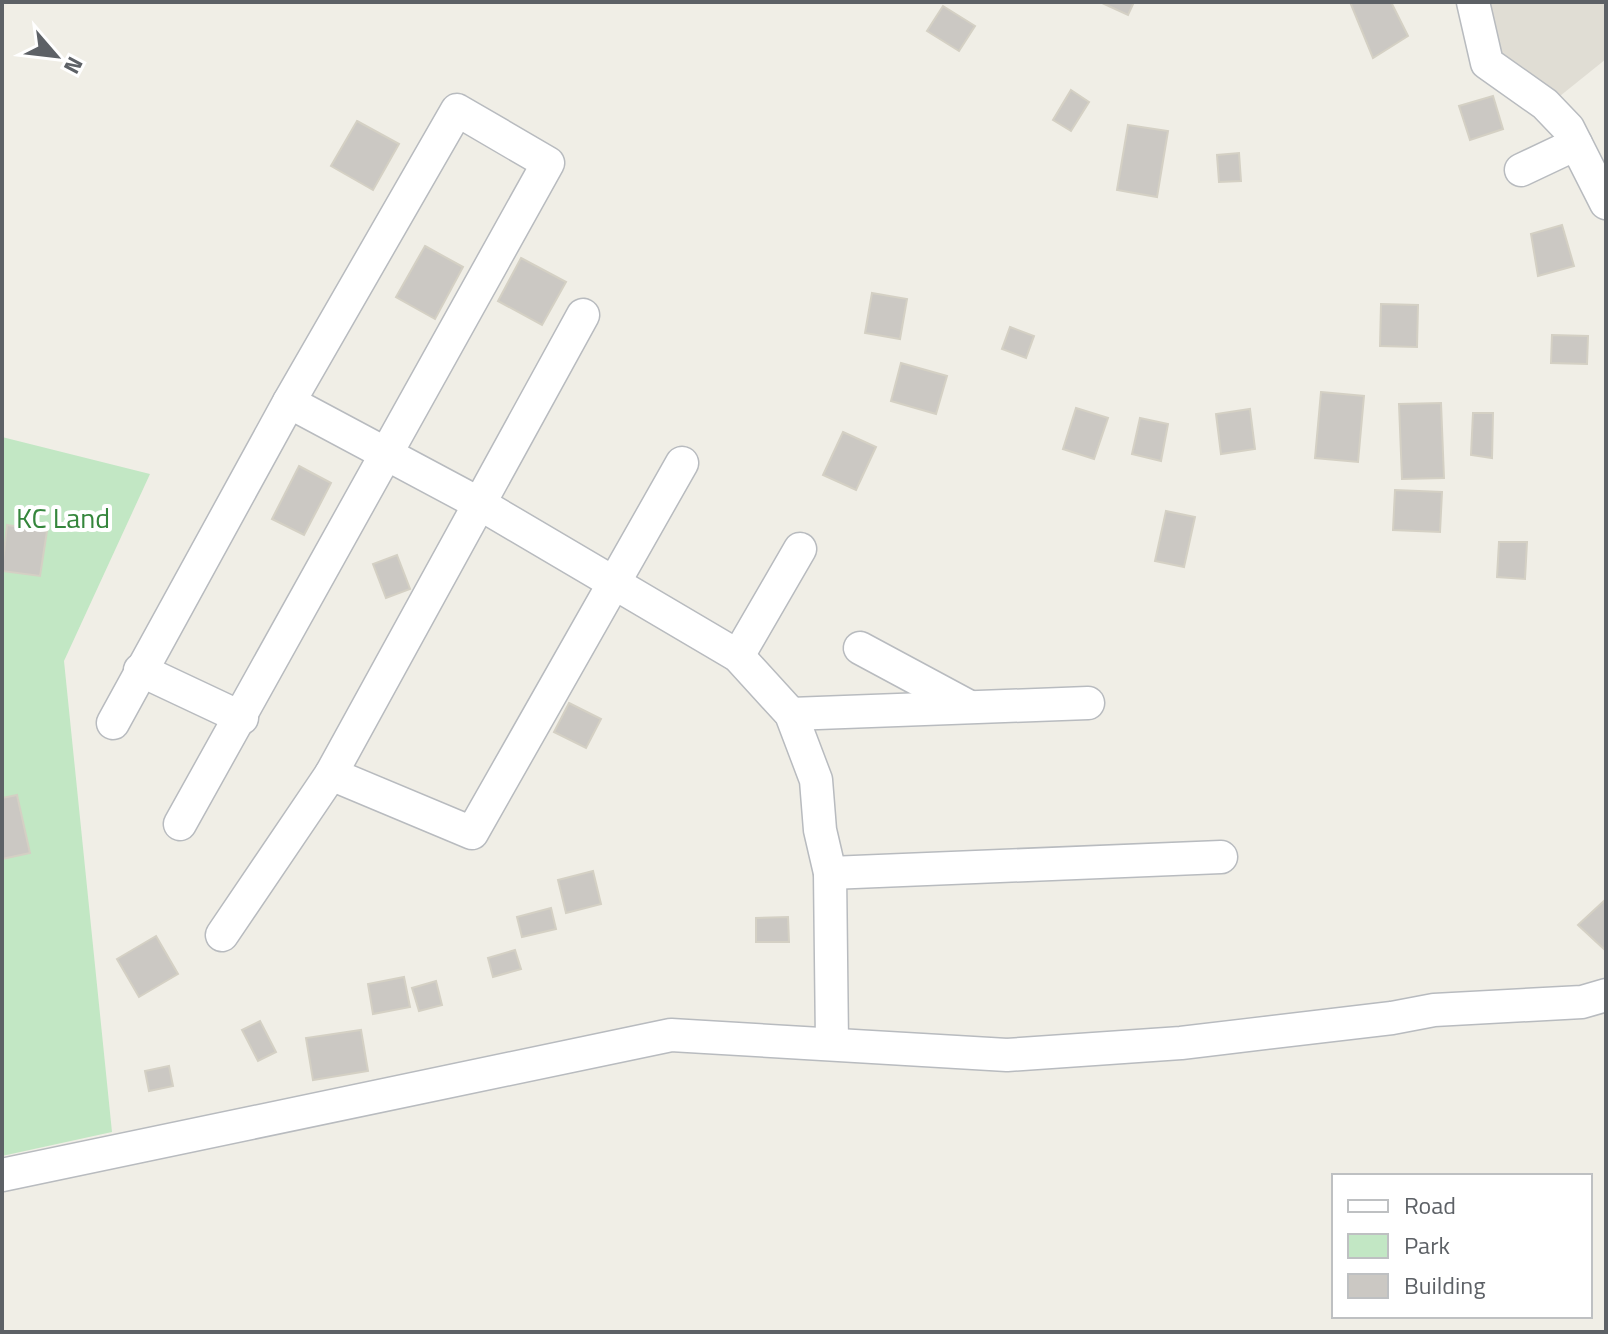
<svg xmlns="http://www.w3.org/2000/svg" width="1608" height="1334" viewBox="0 0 1608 1334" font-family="'Titillium Web',sans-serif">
<rect width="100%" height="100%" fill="#f0eee6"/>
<polygon fill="#e0ddd4" points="1485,2 1606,2 1606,59 1560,96 1495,50"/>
<polygon fill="#c2e7c4" points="2,437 150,474 64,661 112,1132 2,1156"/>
<g fill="#cbc8c3" stroke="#d4d0c4" stroke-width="2">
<polygon points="1100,2 1134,2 1128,15"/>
<polygon points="1350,2 1391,2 1408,36 1373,58"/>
<polygon points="943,6 975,26 959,51 927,31"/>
<polygon points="1071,90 1089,102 1071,131 1053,120"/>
<polygon points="1493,96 1503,129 1470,140 1459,106"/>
<polygon points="357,121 399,144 373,190 331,166"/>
<polygon points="1128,125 1168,131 1157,197 1117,190"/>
<polygon points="1239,153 1241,181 1219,182 1217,155"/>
<polygon points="1562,225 1574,266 1538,276 1531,234"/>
<polygon points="425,246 463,267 435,319 396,297"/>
<polygon points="521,258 566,282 542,325 498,301"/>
<polygon points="872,293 907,299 900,339 865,333"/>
<polygon points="1381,304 1418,305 1417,347 1380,346"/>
<polygon points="1010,327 1034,336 1026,358 1002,349"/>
<polygon points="1552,335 1588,336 1587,364 1551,363"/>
<polygon points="901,363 947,376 936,414 891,401"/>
<polygon points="1321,392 1364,396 1358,462 1315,458"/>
<polygon points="1441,403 1444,478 1402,479 1399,404"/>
<polygon points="1076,408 1108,418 1094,459 1063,449"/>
<polygon points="1250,409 1255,449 1221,454 1216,414"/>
<polygon points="1473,413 1493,413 1492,458 1471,455"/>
<polygon points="1140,418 1168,424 1161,461 1132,454"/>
<polygon points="843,432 876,447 856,490 823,475"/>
<polygon points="299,466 331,483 304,535 272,519"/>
<polygon points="1395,490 1442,492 1440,532 1393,530"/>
<polygon points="1166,511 1195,517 1184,567 1155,561"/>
<polygon points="7,525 47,531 40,576 2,571"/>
<polygon points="1499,542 1527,542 1525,579 1497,577"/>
<polygon points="397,555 410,589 386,598 373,564"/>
<polygon points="569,703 601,719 586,748 554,732"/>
<polygon points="17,795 30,853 2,859 2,798"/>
<polygon points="593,871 601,904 566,913 558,880"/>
<polygon points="1606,899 1606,951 1578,925"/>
<polygon points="551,908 556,929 522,937 517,917"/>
<polygon points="788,917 789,942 756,942 756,918"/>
<polygon points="156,936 178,974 139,997 117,959"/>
<polygon points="515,950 521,969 493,977 488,958"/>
<polygon points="404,977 410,1007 373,1014 368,984"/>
<polygon points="436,981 442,1005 419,1011 412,988"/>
<polygon points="260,1021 276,1052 258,1061 242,1030"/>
<polygon points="361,1030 368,1071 313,1080 306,1038"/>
<polygon points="169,1066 173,1086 149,1091 145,1071"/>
</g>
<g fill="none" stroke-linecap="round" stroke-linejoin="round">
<g stroke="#b8bbbf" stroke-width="35">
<g id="minor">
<polyline points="1473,2 1487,63 1545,104 1568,128 1606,203"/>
<polyline points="1521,170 1576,144"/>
<polyline points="583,315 331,774 472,833 682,463"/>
<polyline points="289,402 480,504 738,656 791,714 816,780 820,830 830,873 832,1043"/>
<polyline points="860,648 966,705"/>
<polyline points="738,656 800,549"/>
<polyline points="140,670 242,718"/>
<polyline points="791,714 1088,703"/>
<polyline points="113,723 289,402 457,110 548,163 180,824"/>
<polyline points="830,873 1221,857"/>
<polyline points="222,935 331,774"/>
<polyline points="2,1175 671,1035 1007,1055 1181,1043 1392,1018 1434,1010 1582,1002 1606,995"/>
</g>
</g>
<use href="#minor" stroke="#fff" stroke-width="32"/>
</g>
<g text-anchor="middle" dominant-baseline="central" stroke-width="8" stroke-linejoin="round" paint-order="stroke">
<g font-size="28" fill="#35863c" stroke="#fff">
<text x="63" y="517">KC Land</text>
</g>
</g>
<rect width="1608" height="1334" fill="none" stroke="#5d6166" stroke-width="8"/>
<rect x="1332" y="1174" width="260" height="144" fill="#ffffff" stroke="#bec0c2" stroke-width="2"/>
<rect x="1348" y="1200" width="40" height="12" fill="#ffffff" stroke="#bec0c2" stroke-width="2"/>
<text x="1404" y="1214" font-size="24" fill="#5d6166">Road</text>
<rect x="1348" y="1234" width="40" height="24" fill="#c2e7c4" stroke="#bec0c2" stroke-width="2"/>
<text x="1404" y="1254" font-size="24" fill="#5d6166">Park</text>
<rect x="1348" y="1274" width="40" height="24" fill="#cbc8c3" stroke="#bec0c2" stroke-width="2"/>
<text x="1404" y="1294" font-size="24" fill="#5d6166">Building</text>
<g transform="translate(56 56) rotate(118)" stroke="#ffffff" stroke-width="6" paint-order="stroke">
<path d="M0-6L14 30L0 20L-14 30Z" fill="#5d6166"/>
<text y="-12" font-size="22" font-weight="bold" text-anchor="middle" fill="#5d6166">N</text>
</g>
</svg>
